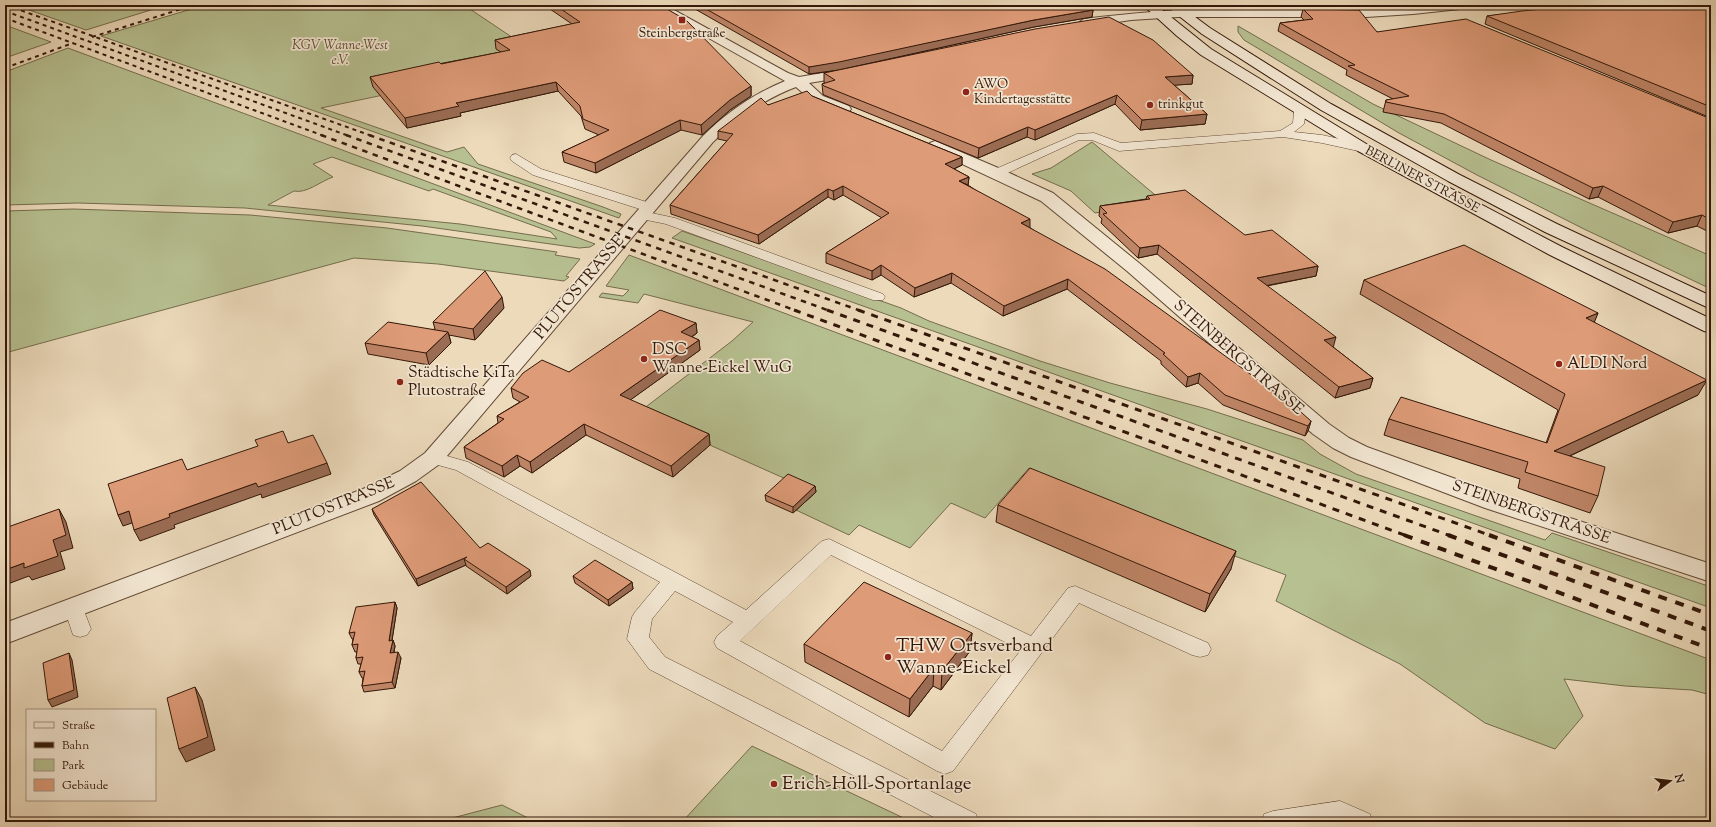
<svg xmlns="http://www.w3.org/2000/svg" width="1716" height="827" viewBox="0 0 1716 827" font-family="'Sorts Mill Goudy',serif">
<rect width="100%" height="100%" fill="#ecdabb"/>
<filter id="stains"><feTurbulence type="fractalNoise" baseFrequency=".005" numOctaves="4"/><feColorMatrix values="0 0 0 0 .2 0 0 0 0 .09 0 0 0 0 .02 0 0 0 .5 -.17"/></filter>
<radialGradient id="worn" r=".72"><stop offset=".6" stop-color="#630" stop-opacity="0"/><stop offset="1" stop-color="#630" stop-opacity=".3"/></radialGradient>
<g fill="#b7c091" stroke="#756c4c" fill-rule="evenodd">
<polygon points="15,5 167,5 86,30"/>
<polygon points="205,5 464,5 540,56 532,64 321,108 447,152 464,147 478,164 603,207 621,214 619,218 101,36"/>
<polygon points="5,25 51,42 5,58"/>
<polygon points="1238,26 1373,104 1491,160 1711,256 1711,289 1584,229 1477,175 1399,133 1244,40 1238,32"/>
<path d="M68 48 595 244 590 247 579 248 422 226 245 208 78 203 5 205V72ZM332 157 429 191 433 189 551 232 557 239 460 224 268 205 294 191C306 194 321 181 333 177L313 164Z"/>
<polygon points="1092,142 1154,194 1163,202 1095,213 1071,191 1032,174 1051,168"/>
<polygon points="73,209 250,215 387,228 557,252 555,255 580,259 566,276 569,277 564,281 438,264 354,258 5,353 5,211"/>
<polygon points="682,231 901,308 929,321 1040,361 1110,383 1207,409 1303,440 1320,454 1356,474 1545,540 1552,533 1711,587 1711,608 672,238"/>
<polygon points="629,255 1711,660 1711,695 1692,690 1625,686 1564,679 1583,716 1555,749 1485,723 1400,664 1276,601 1286,575 1205,545 1029,468 985,518 951,503 910,548 859,525 849,535 796,510 815,492 638,413 732,341 753,322 644,294 638,303 599,297 602,293 623,296 629,290 606,286"/>
<polygon points="752,746 912,822 682,822"/>
<polygon points="502,805 536,822 437,822"/>
</g>
<g fill="none" stroke-linecap="round" stroke-linejoin="round">
<g stroke="#614835" stroke-width="1">
<g id="lane">
<polygon points="1312,5 1322,5 1328,13 1323,16 1320,15"/>
<polygon points="1300,108 1306,111 1304,124 1294,132 1322,135 1367,145 1369,148 1363,152 1322,143 1283,137 1119,151 1092,140 1079,140 1001,176 993,176 991,173 993,170 1077,134 1094,133 1121,143 1280,131 1293,123 1294,111"/>
<polygon points="516,154 541,169 653,204 655,207 653,210 643,210 533,175 512,161 510,158 512,155"/>
<polygon points="642,211 675,218 883,294 885,297 883,300 873,300 666,224 637,218 635,215 637,212"/>
<path d="M433 452 468 462 746 610 822 541 829 539 1031 636 1068 588 1075 586 1208 643 1211 649 1208 655 1200 657 1192 655 1079 603 953 771 945 774 937 771 717 648 714 642 717 636 733 622 675 591 652 619 649 637 665 657 976 814 979 822H943L649 669 627 639 632 617 635 612 660 582 456 470 427 462 424 458 427 454ZM831 555 1021 650 942 751 740 641Z"/>
<polygon points="74,600 81,603 91,629 87,635 80,637 73,635 64,608 67,603"/>
<polygon points="1340,801 1370,814 1373,822 1261,822 1264,814 1273,811"/>
</g>
</g>
<g stroke="#614835" stroke-width="2">
<g id="street">
<path d="M650 5H665L788 73 799 77 852 68 857 69 859 72 857 75 809 83 823 96 849 106 851 109 849 112 844 113 813 102 796 87C764 99 738 118 713 142L441 463 416 481 379 501 5 644V623L363 489 400 471 425 453 703 136C727 112 753 94 785 81Z"/>
<path d="M1430 5H1466L1460 9 1413 14 1366 17H1178L1131 20 1084 27 1078 23 1084 19C1131 13 1178 9 1226 9 1294 9 1363 13 1430 5Z"/>
<polygon points="935,141 1003,170 1053,193 1139,263 1329,424 1349,438 1367,447 1503,496 1711,564 1711,582 1485,508 1351,457 1333,448 1313,434 1127,271 1041,201 930,149 927,146 930,143"/>
</g>
</g>
<g stroke="#331708" stroke-width="2">
<g id="secondary">
<polygon points="1143,5 1156,5 1211,49 1368,145 1562,247 1711,319 1711,333 1704,331 1550,255 1358,151 1201,55 1177,36"/>
<polygon points="1165,5 1179,5 1210,28 1331,104 1460,175 1557,224 1711,296 1711,309 1545,232 1448,181 1321,110 1202,34"/>
</g>
</g>
<use href="#lane" fill="#f3e7d3" fill-rule="evenodd"/>
<use href="#street" fill="#f3e7d3" fill-rule="evenodd"/>
<use href="#secondary" fill="#f3e7d3" fill-rule="evenodd"/>
<g stroke="#331708" stroke-width="2" stroke-dasharray="4 4" stroke-linecap="butt">
<polyline points="6,5 372,136"/>
<polyline points="5,11 349,136"/>
<polyline points="5,18 324,136"/>
<polyline points="92,37 194,5"/>
<polyline points="5,68 73,43"/>
</g>
<g stroke="#331708" stroke-width="2.5" stroke-dasharray="5.5 5.5" stroke-linecap="butt">
<polyline points="321,135 797,311"/>
<polyline points="346,135 830,311"/>
<polyline points="369,135 861,311"/>
</g>
<g stroke="#331708" stroke-width="3" stroke-dasharray="7 7" stroke-linecap="butt">
<polyline points="794,310 1407,536"/>
<polyline points="827,310 1451,536"/>
<polyline points="858,310 1492,536"/>
</g>
<g stroke="#331708" stroke-width="4" stroke-dasharray="9 9" stroke-linecap="butt">
<polyline points="1404,535 1711,649"/>
<polyline points="1448,535 1711,631"/>
<polyline points="1489,535 1711,615"/>
</g>
</g>
<g fill="#bf8567" stroke="#331708">
<polygon points="544,5 660,5 751,86 751,96 730,110 702,135 681,130 596,173 564,162 562,152 599,135 585,129 581,116 558,91 460,113 461,116 407,128 373,87 370,77 501,52 496,49 495,40 572,24"/>
<polygon points="688,5 1094,5 1087,7 1093,10 1092,17 1034,27 839,70 809,74"/>
<polygon points="1289,5 1312,5 1311,6 1290,6"/>
<polygon points="1324,5 1348,5 1348,7 1325,7"/>
<polygon points="1711,5 1711,118 1485,24 1487,16 1578,6"/>
<polygon points="1303,9 1377,32 1711,119 1711,231 1707,231 1697,226 1668,233 1598,197 1589,199 1441,123 1383,112 1386,100 1393,99 1346,75 1347,70 1278,31 1280,23 1304,20 1301,17"/>
<polygon points="824,73 1193,75 1192,84 1174,85 1207,114 1205,124 1140,130 1115,104 1035,140 1027,137 978,158 824,95 823,94 822,84 825,83 824,83"/>
<polygon points="812,96 962,157 962,165 954,169 969,177 968,185 1311,421 1308,431 1305,436 1223,405 1198,383 1186,387 1161,364 1161,361 1067,289 1003,316 951,283 914,297 881,275 872,280 826,263 826,253 882,218 843,195 834,200 828,197 759,244 671,214 670,205 727,141 718,139 718,131 768,105"/>
<polygon points="1147,196 1318,266 1316,276 1267,286 1333,347 1373,378 1370,388 1335,398 1157,254 1138,258 1101,223 1102,219 1099,216 1100,206 1146,199"/>
<polygon points="1364,280 1598,313 1594,322 1698,395 1570,456 1598,496 1590,513 1518,488 1520,479 1384,435 1389,419 1546,443 1558,410 1360,294"/>
<polygon points="504,308 475,340 449,335 451,343 429,365 368,354 365,343 435,329 433,322"/>
<polygon points="696,323 697,333 692,337 699,340 700,350 630,400 709,434 710,445 673,477 586,435 532,473 520,466 504,477 466,458 464,447 498,423 497,416 520,402 513,398 511,388 569,372"/>
<polygon points="815,486 816,492 793,513 766,501 765,495"/>
<polygon points="998,505 1231,569 1205,612 996,522"/>
<polygon points="372,509 480,548 531,576 507,594 466,566 466,565 418,586 374,515"/>
<polygon points="573,576 632,582 633,589 609,606 575,583"/>
<polygon points="395,602 397,608 392,640 393,640 395,646 394,653 401,658 395,688 364,692 362,686 363,678 362,678 359,672 361,664 358,664 356,658 357,652 355,652 352,645 353,639 352,639 349,633"/>
<polygon points="972,633 970,651 941,690 933,686 909,717 805,662 804,644"/>
</g>
<g fill="#9b6c54" stroke="#331708">
<polygon points="1078,5 1094,5 1077,9"/>
<polygon points="1093,10 1092,17 1034,27 839,70 809,74 809,67 1034,20"/>
<polygon points="1193,75 1192,84 1163,86 1165,77"/>
<polygon points="556,82 558,91 460,113 461,116 407,128 405,118 456,103"/>
<polygon points="751,86 751,96 730,110 702,135 701,125 730,100"/>
<polygon points="1117,95 1115,104 1035,140 1035,130"/>
<polygon points="1207,114 1205,124 1140,130 1142,120"/>
<polygon points="680,120 681,130 596,173 595,163"/>
<polygon points="1028,127 1027,137 978,158 979,148"/>
<polygon points="962,157 962,165 945,173 945,164"/>
<polygon points="969,177 968,185 959,181"/>
<polygon points="843,186 843,195 834,200 833,191"/>
<polygon points="1603,186 1598,197 1589,199 1593,188"/>
<polygon points="828,189 828,197 759,244 758,235"/>
<polygon points="1702,215 1697,226 1668,233 1673,222"/>
<polygon points="1030,219 1030,228 1021,223"/>
<polygon points="1711,224 1711,231 1707,231"/>
<polygon points="1159,245 1157,254 1138,258 1140,248"/>
<polygon points="881,265 881,275 872,280 872,271"/>
<polygon points="1318,266 1316,276 1254,288 1257,278"/>
<polygon points="952,273 951,283 914,297 915,288"/>
<polygon points="1068,279 1067,289 1003,316 1004,306"/>
<polygon points="502,297 504,308 475,340 473,329"/>
<polygon points="1598,313 1592,328 1586,318"/>
<polygon points="696,323 697,333 682,343 681,332"/>
<polygon points="448,332 451,343 429,365 426,353"/>
<polygon points="1336,337 1333,348 1324,340"/>
<polygon points="699,340 700,350 622,406 620,395"/>
<polygon points="1200,373 1198,383 1186,387 1188,377"/>
<polygon points="1373,378 1370,388 1335,398 1339,387"/>
<polygon points="1707,380 1698,395 1546,467 1554,451"/>
<polygon points="1311,421 1308,431 1305,436 1308,426"/>
<polygon points="584,424 586,435 532,473 530,462"/>
<polygon points="709,434 710,445 673,477 671,466"/>
<polygon points="517,455 520,466 504,477 502,466"/>
<polygon points="327,463 331,474 262,498 261,494 174,525 175,528 140,541 134,530 169,514 256,483"/>
<polygon points="815,486 816,492 793,513 793,507"/>
<polygon points="59,509 66,522 73,548 60,552 65,569 32,580 29,576 5,585 5,570 24,563 53,540"/>
<polygon points="129,511 135,522 123,526 118,515"/>
<polygon points="1236,551 1231,569 1205,612 1210,594"/>
<polygon points="467,557 464,559 466,565 418,586 416,579"/>
<polygon points="530,570 531,576 507,594 506,587"/>
<polygon points="632,582 633,589 609,606 608,600"/>
<polygon points="395,602 397,608 391,647 389,641"/>
<polygon points="972,633 970,651 941,690 942,671"/>
<polygon points="393,640 395,646 392,660 390,653"/>
<polygon points="398,652 401,658 395,688 392,682"/>
<polygon points="69,653 72,660 78,697 52,707 48,700"/>
<polygon points="934,668 933,686 909,717 910,699"/>
<polygon points="195,687 202,700 215,750 186,762 179,749"/>
</g>
<g fill="#de9b78" stroke="#331708">
<polygon points="555,5 660,5 686,20 751,86 730,100 701,125 680,120 595,163 562,152 609,130 583,119 580,106 556,82 456,103 459,106 405,118 370,77 439,62 441,64 510,50 495,40 580,22"/>
<polygon points="699,5 1084,5 1093,10 1034,20 839,62 809,67"/>
<polygon points="1583,5 1711,5 1711,107 1487,16 1522,11"/>
<polygon points="1303,9 1359,10 1377,32 1466,19 1711,119 1711,220 1702,215 1673,222 1603,186 1593,188 1444,114 1386,102 1386,100 1409,96 1348,66 1355,65 1280,23 1313,19"/>
<polygon points="1109,17 1153,40 1193,75 1165,77 1207,114 1142,120 1117,95 1035,130 1028,127 979,148 824,86 822,84 835,80 824,73 1035,29"/>
<polygon points="807,91 812,96 962,157 945,164 969,177 959,181 1030,219 1021,223 1105,269 1293,405 1311,421 1308,426 1225,395 1200,373 1188,377 1163,354 1165,353 1068,279 1004,306 952,273 915,288 881,265 872,271 826,253 889,213 843,186 833,191 828,189 758,235 670,205 733,134 718,131 761,98 768,105"/>
<polygon points="1185,190 1245,235 1272,230 1318,266 1257,278 1336,337 1324,340 1373,378 1339,387 1159,245 1140,248 1103,214 1107,213 1100,206 1150,199 1147,196"/>
<polygon points="1464,245 1598,313 1586,318 1707,380 1554,451 1605,467 1598,496 1525,472 1528,462 1389,419 1401,397 1547,443 1565,394 1364,280"/>
<polygon points="485,271 502,297 473,329 433,322"/>
<polygon points="660,310 696,323 681,332 699,340 620,395 709,434 671,466 584,424 530,462 517,455 502,466 464,447 504,419 497,416 529,397 511,388 523,373 542,360 569,372"/>
<polygon points="388,322 448,332 426,353 365,343"/>
<polygon points="283,431 288,443 313,435 327,463 258,487 256,483 169,514 170,517 134,530 129,511 118,515 108,484 182,459 187,470 258,446 255,440"/>
<polygon points="1030,468 1236,551 1210,594 998,505"/>
<polygon points="788,474 815,486 793,507 765,495"/>
<polygon points="421,482 480,548 488,543 530,570 506,587 464,559 467,557 416,579 372,509"/>
<polygon points="59,509 66,535 53,540 58,556 24,568 24,563 5,570 5,528"/>
<polygon points="595,560 632,582 608,600 573,576"/>
<polygon points="864,582 972,633 942,671 934,668 910,699 804,644"/>
<polygon points="395,602 389,641 393,640 390,653 398,652 392,682 362,686 365,671 359,672 363,657 356,658 358,644 352,645 355,632 349,633 356,607"/>
<polygon points="69,653 74,690 48,700 43,663"/>
<polygon points="195,687 208,737 179,749 167,698"/>
</g>
<g fill="#8f2418" stroke="#f3e7d3" stroke-width="1.5">
<rect x="678" y="16" width="8" height="8" rx="2"/>
<circle cx="966" cy="92" r="4"/>
<circle cx="1150" cy="105" r="4"/>
<circle cx="644" cy="359" r="4"/>
<circle cx="1559" cy="364" r="4"/>
<circle cx="400" cy="382" r="4"/>
<circle cx="888" cy="657" r="4"/>
<circle cx="774" cy="784" r="4"/>
</g>
<g text-anchor="middle" dominant-baseline="central" stroke-width="3.5" stroke-linejoin="round" paint-order="stroke">
<g font-size="13" fill="#331708" stroke="#f3e7d3" text-anchor="start">
<text x="682" y="34" text-anchor="middle">Steinbergstraße</text>
<text x="974" y="85">AWO<tspan x="974" dy="15">Kindertagesstätte</tspan></text>
<text x="1158" y="105">trinkgut</text>
</g>
<g font-size="13" font-style="italic" fill="#5b4a31" stroke="#f3e7d3">
<text x="340" y="46">KGV Wanne-West<tspan x="340" dy="15">e.V.</tspan></text>
</g>
<g font-size="13" fill="#331708" stroke="#f3e7d3">
<text transform="translate(1422 180) rotate(28)">BERLINER STRASSE</text>
</g>
<g font-size="16" fill="#331708" stroke="#f3e7d3">
<text transform="translate(580 288) rotate(-50)">PLUTOSTRASSE</text>
<text transform="translate(1238 358) rotate(41)">STEINBERGSTRASSE</text>
<text transform="translate(334 507) rotate(-22)">PLUTOSTRASSE</text>
<text transform="translate(1531 513) rotate(19)">STEINBERGSTRASSE</text>
</g>
<g font-size="16" fill="#331708" stroke="#f3e7d3" text-anchor="start">
<text x="652" y="350">DSC<tspan x="652" dy="18">Wanne-Eickel WuG</tspan></text>
<text x="1567" y="364">ALDI Nord</text>
<text x="408" y="373">Städtische KiTa<tspan x="408" dy="18">Plutostraße</tspan></text>
</g>
<g font-size="19" fill="#331708" stroke="#f3e7d3" text-anchor="start">
<text x="896" y="646">THW Ortsverband<tspan x="896" dy="22">Wanne-Eickel</tspan></text>
<text x="782" y="784">Erich-Höll-Sportanlage</text>
</g>
</g>
<rect width="1716" height="827" fill="none" stroke="#ecdabb" stroke-width="20"/>
<rect x="6" y="6" width="1704" height="815" fill="none" stroke="#331708" stroke-width="2"/>
<rect x="10" y="10" width="1696" height="807" fill="none" stroke="#331708"/>
<rect x="26" y="709" width="130" height="92" fill="#f3e7d3" stroke="#a69482"/>
<rect x="34" y="722" width="20" height="6" fill="#f3e7d3" stroke="#a69482"/>
<text x="62" y="729" font-size="12" fill="#331708">Straße</text>
<rect x="34" y="742" width="20" height="6" fill="#331708" stroke="#a69482"/>
<text x="62" y="749" font-size="12" fill="#331708">Bahn</text>
<rect x="34" y="759" width="20" height="12" fill="#b7c091" stroke="#a69482"/>
<text x="62" y="769" font-size="12" fill="#331708">Park</text>
<rect x="34" y="779" width="20" height="12" fill="#de9b78" stroke="#a69482"/>
<text x="62" y="789" font-size="12" fill="#331708">Gebäude</text>
<g transform="translate(1670 781) rotate(75)" stroke="#f3e7d3" stroke-width="3" paint-order="stroke">
<path d="M0-3L7 15L0 10L-7 15Z" fill="#331708"/>
<text y="-6" font-size="11" font-weight="bold" text-anchor="middle" fill="#331708">N</text>
</g>
<rect width="100%" height="100%" filter="url(#stains)"/>
<rect width="100%" height="100%" fill="url(#worn)"/>
</svg>
